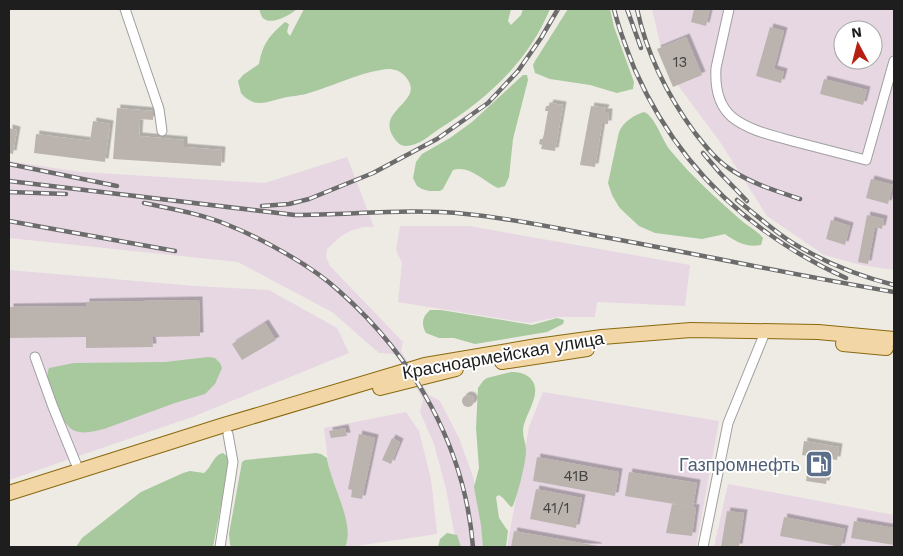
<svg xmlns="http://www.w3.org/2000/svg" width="903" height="556" viewBox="0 0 903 556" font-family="'Work Sans',sans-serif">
<defs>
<filter id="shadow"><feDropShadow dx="3.5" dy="-3.5" stdDeviation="0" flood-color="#0004"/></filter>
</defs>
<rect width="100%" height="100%" fill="#eeebe5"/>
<g fill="#e6d7e2" fill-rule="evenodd">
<path d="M652 9H894V270L861 265 824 255 767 216 720 142 677 84 661 47ZM843 30H873V60H843Z"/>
<polygon points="347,157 374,227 363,227 350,231 340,237 327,249 326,257 330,266 403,342 401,351 429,395 440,401 459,438 473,477 485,523 487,547 457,547 446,489 434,444 420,412 423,399 395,354 379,353 332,312 238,262 9,238 9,161 80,172 265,183"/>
<polygon points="400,226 469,226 690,265 685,306 597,302 595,317 558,317 529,323 398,302 402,263 396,250"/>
<polygon points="9,270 195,286 269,290 337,328 349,353 195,416 9,480"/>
<polygon points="543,392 719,421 696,547 507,547 529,427"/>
<polygon points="406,412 419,431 431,479 437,534 350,547 338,547 324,428"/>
<polygon points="728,484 894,515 894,547 714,547"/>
</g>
<g fill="#a7c99d">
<path d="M259 9H297C290 15 270 27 262 17 261 15 260 11 259 9Z"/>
<path d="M304 9H511L508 21 511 25 521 15 523 9H550C528 62 487 99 439 129 429 136 418 146 406 146 400 146 397 142 394 138 374 109 428 102 405 76 398 69 390 68 381 70 356 74 333 86 309 93 300 96 291 96 283 98 273 100 263 105 253 102 248 100 244 97 241 93L238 81 243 75 259 64C263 43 269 36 285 22L289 24 287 32 290 36Z"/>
<polygon points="568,9 610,9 614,27 634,82 633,89 617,93 590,85 550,79 535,73 533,65 535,61"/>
<path d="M523 75H527L528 80 513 139 509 177 505 186 498 188C483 181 470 165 453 170L443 189 440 191H429L422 189 417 186 413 178 416 162 422 154 450 138 472 122Z"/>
<path d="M644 112C655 116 662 140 670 150 691 176 717 199 742 221 749 227 758 231 763 238L761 245C747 248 736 242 725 234L702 239 655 233 639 226 625 213 619 207 612 195 608 183 619 132C623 122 634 115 644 112Z"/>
<path d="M430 310H441L532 325 557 318 564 320 563 324 547 332 475 344 454 338H439L426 333C421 324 422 317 430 310Z"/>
<path d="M208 357 215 358 220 363 222 368 215 384 205 394 175 403 104 429C95 431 82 435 73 430 60 422 42 381 49 368L74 363 165 362Z"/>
<path d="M511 372C518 372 524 373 529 377 546 392 523 415 523 431 523 438 526 444 526 450 526 463 518 493 513 506L511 507 503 498 499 495 496 497 499 518 508 531 506 546 505 547H483L481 525 474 487 479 468 476 428 478 388 483 381 487 378Z"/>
<path d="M223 453 228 457 229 464 213 547H76L82 538 141 492 183 473 190 471 204 473C212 467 213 455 223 453Z"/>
<path d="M316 453 321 454 327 458C330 483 356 524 345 547H233L230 545 229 534 242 462 245 460Z"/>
<polygon points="447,533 457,535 461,547 438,547 440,539"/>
</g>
<g fill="#bbb4ae" filter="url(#shadow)">
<polygon points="694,9 710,9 706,26 691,22"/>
<polygon points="770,27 784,31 774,69 784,72 781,83 756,76"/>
<polygon points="686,37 702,75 673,87 657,49"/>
<polygon points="824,79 867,90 863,105 820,94"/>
<polygon points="550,103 563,105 555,151 541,149 542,145 539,144 540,139 543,139 548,111 545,111 546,106 549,106"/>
<polygon points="591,106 606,108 604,112 609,112 608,124 602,124 595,167 580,165"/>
<polygon points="117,108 153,111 153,120 140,119 139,136 184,140 184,147 222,150 221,166 113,159"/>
<polygon points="93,121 110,124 105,162 34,153 36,134 90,141"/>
<polygon points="9,128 17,130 13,154 9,153"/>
<polygon points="871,179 893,185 888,204 866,198"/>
<polygon points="867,215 884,219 882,229 875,227 868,264 858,262"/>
<polygon points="831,220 850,226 845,245 826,239"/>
<polygon points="199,300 200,336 152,337 153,347 86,348 86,337 10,338 10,307 86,306 86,302"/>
<polygon points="265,323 276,340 242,360 232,344"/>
<circle cx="468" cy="401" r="6"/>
<polygon points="345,428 347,436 331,438 329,431"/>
<polygon points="359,434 375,438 362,499 351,497 352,490 348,489"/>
<polygon points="392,438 400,442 391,464 382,460"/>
<polygon points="804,441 839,447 837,460 825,458 823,470 828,471 826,484 806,481 808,467 812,468 814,457 802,455"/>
<polygon points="537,457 619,472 615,496 533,481"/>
<polygon points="629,472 697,483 693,507 625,496"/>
<polygon points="536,489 582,498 576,528 530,519"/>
<polygon points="672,504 696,508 692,536 666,533"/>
<polygon points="727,511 744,513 739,547 721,547"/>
<polygon points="784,517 845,529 841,547 780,536"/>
<polygon points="854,521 894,528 894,545 851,538"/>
<polygon points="514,531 598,546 598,547 511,547"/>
</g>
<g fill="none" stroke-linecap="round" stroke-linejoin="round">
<g stroke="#9f9f9f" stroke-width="11">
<g id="street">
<polyline points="125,9 159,109 162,131"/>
<path d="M729 9 716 68C715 85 718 105 732 117 749 131 775 136 796 142 819 148 843 154 866 160L894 61"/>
<polyline points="35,357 53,407 79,471"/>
<polyline points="220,547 233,462 228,434"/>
<polyline points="703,547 728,423 766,330"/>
</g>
</g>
<g stroke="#89690e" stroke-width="16">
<g id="primary">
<polyline points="843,344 886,348"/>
<polyline points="502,362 587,349"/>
<polyline points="380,388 456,369"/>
<polyline points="9,493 224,425 425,365 537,346 602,337 691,330 818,332 894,339"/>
</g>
</g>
<use href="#street" stroke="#fff" stroke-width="9"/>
<use href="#primary" stroke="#f3d6a5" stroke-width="14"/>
<g stroke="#6c6c6c" stroke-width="4.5">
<g id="rail">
<path d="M614 9C619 30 627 50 635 70 678 167 749 234 846 278"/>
<polyline points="627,9 641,48"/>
<path d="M637 9C647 55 667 95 695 133 706 147 717 161 733 171 753 184 777 191 800 199"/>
<polyline points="703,153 720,173 747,201"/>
<polyline points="9,164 117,186"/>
<path d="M9 181 295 215C352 215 409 208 466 214 508 218 551 227 593 235 693 253 793 275 894 292"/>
<polyline points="9,192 66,194"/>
<path d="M737 200C759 217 780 237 805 250 833 266 863 277 894 285"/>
<path d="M144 203C172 209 202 214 228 225 263 239 312 266 339 291 414 357 465 447 473 547"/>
<polyline points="262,206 289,204 309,199 373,173 437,139 488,103 518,71 541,38 558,9"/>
<polyline points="9,221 175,251"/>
</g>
</g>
<use href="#rail" stroke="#fff" stroke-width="2.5" stroke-dasharray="8" stroke-linecap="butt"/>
</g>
<defs>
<g id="fuel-square" transform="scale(1.4375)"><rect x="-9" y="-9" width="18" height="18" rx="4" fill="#5c6f8a" stroke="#fff"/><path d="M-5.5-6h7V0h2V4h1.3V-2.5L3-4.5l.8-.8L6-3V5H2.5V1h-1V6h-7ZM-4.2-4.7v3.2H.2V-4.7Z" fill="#fff"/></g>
</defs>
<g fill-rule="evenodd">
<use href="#fuel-square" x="819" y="464"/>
</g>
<g text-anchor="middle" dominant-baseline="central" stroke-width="4" stroke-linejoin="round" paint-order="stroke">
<g font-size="15" fill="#454442">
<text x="680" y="62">13</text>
<text x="576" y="476">41В</text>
<text x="556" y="508">41/1</text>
</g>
<g font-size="18" fill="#1e1e1e" stroke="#fff">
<text transform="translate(503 355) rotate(-10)">Красноармейская улица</text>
</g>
<g font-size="18" fill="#4e5e75" stroke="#fff" text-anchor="end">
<text x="800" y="464">Газпромнефть</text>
</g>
</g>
<rect width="903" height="556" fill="none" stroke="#1e1e1e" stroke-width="20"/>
<g transform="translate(858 45) rotate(353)"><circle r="24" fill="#ffffff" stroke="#a5a5a5"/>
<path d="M0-4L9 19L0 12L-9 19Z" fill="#b81f13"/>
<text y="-8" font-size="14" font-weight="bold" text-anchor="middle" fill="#1e1e1e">N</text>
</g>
</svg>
